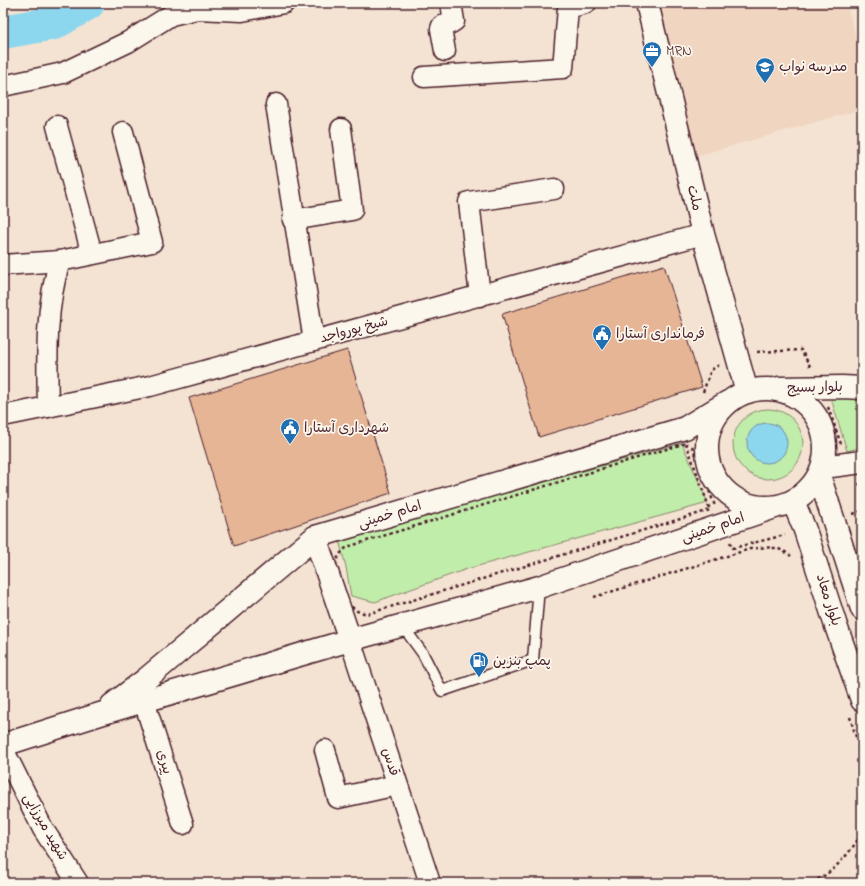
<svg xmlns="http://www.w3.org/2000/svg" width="865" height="886" viewBox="0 0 865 886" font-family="'Indie Flower','Playpen Sans Arabic',sans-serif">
<rect width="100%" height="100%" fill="#f4e3d2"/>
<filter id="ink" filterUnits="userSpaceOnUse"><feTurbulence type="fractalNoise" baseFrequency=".025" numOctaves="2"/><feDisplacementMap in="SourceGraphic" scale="8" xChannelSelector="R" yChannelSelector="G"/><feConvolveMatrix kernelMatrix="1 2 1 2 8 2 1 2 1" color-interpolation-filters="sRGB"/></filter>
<g filter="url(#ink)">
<polygon fill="#f0d5c0" points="648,3 846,3 862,58 862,109 685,159"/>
<g fill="#c1edaa" stroke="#86866a">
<polygon points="830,395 862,397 862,447 847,451"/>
<circle cx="768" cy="444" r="35"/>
<polygon points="682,443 708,503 467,569 375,602 351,596 346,567 339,540"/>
</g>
<circle fill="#8dd7ee" stroke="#728da0" cx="767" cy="443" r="20"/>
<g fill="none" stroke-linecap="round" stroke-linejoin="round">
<polyline stroke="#8dd7ee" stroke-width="34" points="3,32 54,23 88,3"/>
</g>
<g fill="#e5b596" stroke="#4a1f2b">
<polygon points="664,265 702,387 539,437 502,314"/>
<polygon points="347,350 391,493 234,546 189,398"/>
</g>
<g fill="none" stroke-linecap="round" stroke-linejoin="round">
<g stroke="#4a1f2b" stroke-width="13">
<polyline id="service" points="402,625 423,654 442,691 533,660 539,587"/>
</g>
<g stroke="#4a1f2b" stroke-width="23">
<g id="minor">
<polyline points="445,51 441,29 442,26 451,23 454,21 451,3"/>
<polyline points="424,77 563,68 568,8 586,3"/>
<polyline points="3,86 63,73 128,42 171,15 197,9 242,11 284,3"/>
<polyline points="276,104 314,341"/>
<polyline points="57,126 92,254"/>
<polyline points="293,220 352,210 341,129"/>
<polyline points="3,265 60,261"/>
<polyline points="480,296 469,202 554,189"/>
<path d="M48 407C47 360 45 306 60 261L152 242 123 132"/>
<polyline points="3,416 150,386 703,234"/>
<polyline points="350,640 430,883"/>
<polyline points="144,701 183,824"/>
<polyline points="3,749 43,829 78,883"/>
<polyline points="325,750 338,798 397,785"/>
</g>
</g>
<g stroke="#4a1f2b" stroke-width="25">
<g id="tertiary">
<polyline points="647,3 703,234 747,392"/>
<polyline points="315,537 350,640"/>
<polyline points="112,705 145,680 315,537 685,428 728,402"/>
<polyline points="3,745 100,714 350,640 539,587 775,507"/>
</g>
</g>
<g stroke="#4a1f2b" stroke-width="25">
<g id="secondary">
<polyline points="779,388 842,387 862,388"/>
<circle cx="766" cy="448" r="59"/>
<polyline points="823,467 862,462"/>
<polyline points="819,475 862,609"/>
<polyline points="793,501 805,530 836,626 862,700"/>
</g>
</g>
<g stroke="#4a1f2b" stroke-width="2.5" stroke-dasharray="3 3" stroke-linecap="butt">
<polyline points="757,352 801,350 811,368"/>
<polyline points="703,392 711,370 719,365"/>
<polyline points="828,407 841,444"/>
<polygon points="686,443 710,510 367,614 357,611 349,605 336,563 339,555 347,547"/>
<polyline points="692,446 715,506"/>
<polyline points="859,483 862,489"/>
<polyline points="853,514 862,511"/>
<polyline points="730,542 733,548 785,535"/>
<path d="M594 597 750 549C767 547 777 545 791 556"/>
<polyline points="850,717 862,757"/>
<path d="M806 883C810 881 816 880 821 878 838 867 852 850 862 833"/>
</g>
<use href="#service" stroke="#fbf7ec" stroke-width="10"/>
<use href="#minor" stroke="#fbf7ec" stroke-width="20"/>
<use href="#tertiary" stroke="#fbf7ec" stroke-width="22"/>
<use href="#secondary" stroke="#fbf7ec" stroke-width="22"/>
</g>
</g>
<defs>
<g id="office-pin" transform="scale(1)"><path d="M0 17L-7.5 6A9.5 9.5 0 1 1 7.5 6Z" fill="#1f6fb2" stroke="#fbf7ec"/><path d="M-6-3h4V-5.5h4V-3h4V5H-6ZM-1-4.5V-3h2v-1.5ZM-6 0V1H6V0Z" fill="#fff"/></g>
<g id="school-pin" transform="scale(1)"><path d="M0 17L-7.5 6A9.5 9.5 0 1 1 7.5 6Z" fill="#1f6fb2" stroke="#fbf7ec"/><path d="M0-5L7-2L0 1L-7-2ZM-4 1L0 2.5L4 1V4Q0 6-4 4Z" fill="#fff"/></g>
<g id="civic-pin" transform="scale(1)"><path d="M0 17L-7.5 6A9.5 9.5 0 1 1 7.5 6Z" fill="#1f6fb2" stroke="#fbf7ec"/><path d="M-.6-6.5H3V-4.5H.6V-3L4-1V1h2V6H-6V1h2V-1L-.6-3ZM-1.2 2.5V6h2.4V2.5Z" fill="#fff"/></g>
<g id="fuel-pin" transform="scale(1)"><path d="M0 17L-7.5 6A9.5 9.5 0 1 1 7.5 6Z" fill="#1f6fb2" stroke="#fbf7ec"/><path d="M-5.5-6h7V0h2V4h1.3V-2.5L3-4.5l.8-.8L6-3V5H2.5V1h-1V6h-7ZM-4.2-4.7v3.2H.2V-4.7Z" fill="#fff"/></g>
</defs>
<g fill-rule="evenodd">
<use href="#office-pin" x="652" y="51"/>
<use href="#school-pin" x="765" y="67"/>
<use href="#civic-pin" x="602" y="334"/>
<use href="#civic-pin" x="290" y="428"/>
<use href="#fuel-pin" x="479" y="661"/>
</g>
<g text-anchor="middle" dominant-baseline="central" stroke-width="3.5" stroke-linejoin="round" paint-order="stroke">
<g font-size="14" fill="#4a1f2b" stroke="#fbf7ec" text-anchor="start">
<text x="666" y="51">MRN</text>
<text x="779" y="67">مدرسه نواب</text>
<text x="616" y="334">فرمانداری آستارا</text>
<text x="304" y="428">شهرداری آستارا</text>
<text x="493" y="661">پمپ بنزین</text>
</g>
<g font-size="14" fill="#4a1f2b" stroke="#fbf7ec">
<text transform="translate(694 198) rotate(77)">ملت</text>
<text transform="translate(354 330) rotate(-15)">شیخ پورواجد</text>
<text transform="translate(815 388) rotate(-1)">بلوار بسیج</text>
<text transform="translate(390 515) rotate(-17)">امام خمینی</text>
<text transform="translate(713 528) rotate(-19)">امام خمینی</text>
<text transform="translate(828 600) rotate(72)">بلوار معاد</text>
<text transform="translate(164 762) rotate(73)">پیری</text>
<text transform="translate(390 762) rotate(72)">قدس</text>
<text transform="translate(45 827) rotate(60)">شهید میرزایی</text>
</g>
</g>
<rect width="865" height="886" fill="none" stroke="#fbf7ec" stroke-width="16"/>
<rect x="8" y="8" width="849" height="870" fill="none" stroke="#4a1f2b" stroke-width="1.5" filter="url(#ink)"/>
</svg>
